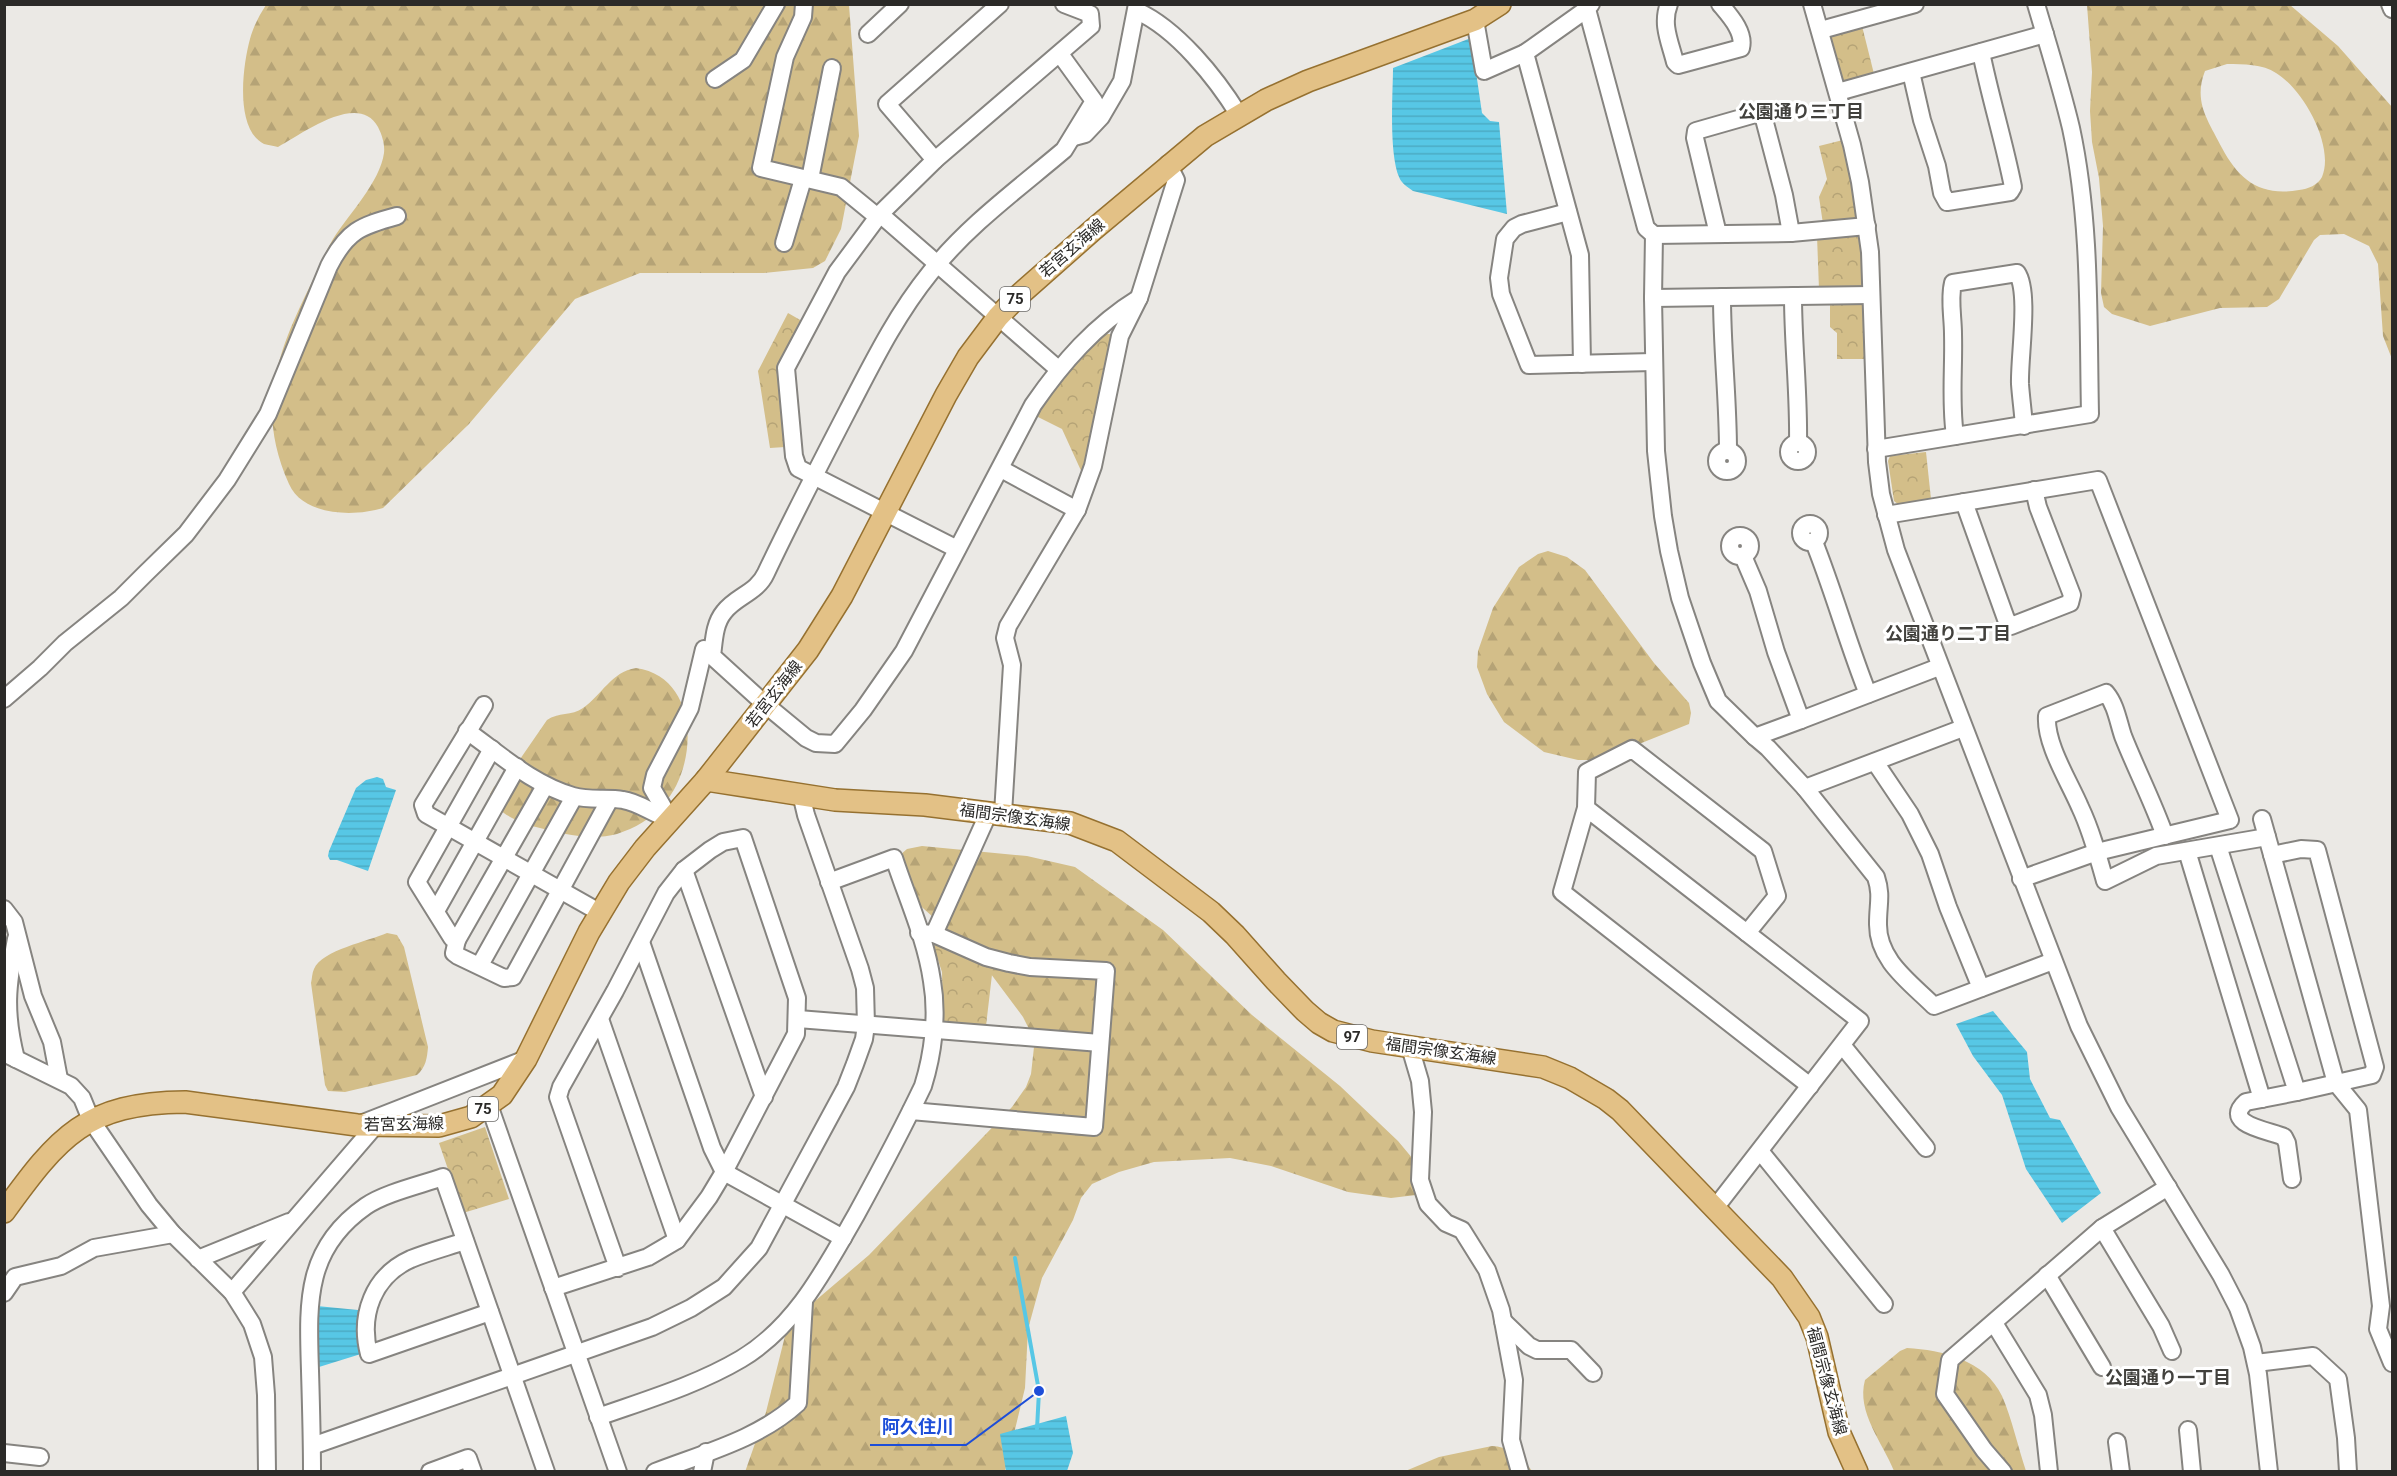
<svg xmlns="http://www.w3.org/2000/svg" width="2397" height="1476" viewBox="0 0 2397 1476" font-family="Roboto,'Noto Sans JP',sans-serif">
<defs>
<pattern id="forest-firs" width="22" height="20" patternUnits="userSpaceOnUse" patternTransform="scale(1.5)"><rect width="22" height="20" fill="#d3be89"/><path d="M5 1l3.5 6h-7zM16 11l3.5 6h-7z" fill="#b5a376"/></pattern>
<pattern id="park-crowns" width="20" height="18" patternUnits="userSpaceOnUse" patternTransform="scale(1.5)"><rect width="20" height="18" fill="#d3be89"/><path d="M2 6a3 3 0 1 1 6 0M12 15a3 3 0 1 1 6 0" fill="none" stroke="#b5a376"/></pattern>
<pattern id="water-rules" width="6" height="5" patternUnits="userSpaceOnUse" patternTransform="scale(1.5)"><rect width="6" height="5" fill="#57c7e5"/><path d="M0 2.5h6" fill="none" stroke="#4cabc4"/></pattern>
</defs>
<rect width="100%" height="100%" fill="#ebe9e5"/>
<g fill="url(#forest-firs)" fill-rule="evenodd">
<path d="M266 5H849L859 136 841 229 825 261 813 268 764 273H640L575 299 469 424 383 508C354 517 303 516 289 484 256 410 276 356 309 288 317 272 324 254 333 239 349 214 380 182 384 153 385 144 382 135 378 127 358 91 301 135 278 147 274 146 268 145 264 144 234 129 243 64 250 39 253 27 260 14 266 5Z"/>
<path d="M2087 5H2290L2338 46 2392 107V359L2383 336 2378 264 2369 246 2344 234 2320 235 2314 240 2279 299 2267 307 2220 308 2150 326 2112 314 2104 307 2101 293 2103 226 2099 178 2092 142 2090 111 2092 72ZM2227 64C2243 64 2263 64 2276 73 2303 89 2335 146 2322 177 2318 185 2308 189 2299 190 2261 197 2239 180 2222 148 2208 120 2193 102 2205 71Z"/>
<polygon points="1548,551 1567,557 1585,570 1654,663 1689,703 1691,713 1689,724 1599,760 1578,760 1544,752 1504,722 1487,694 1477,667 1478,651 1493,608 1519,567 1538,554"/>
<path d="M636 668C700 677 699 766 663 805 651 819 635 828 617 834 591 841 562 834 536 827 520 823 493 812 490 794L494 787 516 765 547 720C558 712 572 716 583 708 602 695 611 672 636 668Z"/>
<polygon points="922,846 1027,856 1075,867 1163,930 1252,1015 1340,1086 1398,1141 1413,1159 1422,1186 1416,1195 1391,1198 1348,1192 1271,1166 1230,1158 1154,1162 1119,1172 1092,1184 1081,1198 1073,1220 1042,1278 1028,1329 1025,1388 1005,1471 745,1472 766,1412 788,1324 869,1255 1012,1107 1026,1087 1031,1074 1034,1047 1033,1037 1023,1017 979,958 906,893 900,855 907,849"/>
<path d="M387 933 397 935 404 947 428 1047C427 1058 426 1067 417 1075L345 1092 328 1091 325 1085 311 983C312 979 312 973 314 969 322 950 369 941 387 933Z"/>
<path d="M1907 1348C1942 1350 1985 1360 2002 1396 2012 1419 2018 1447 2026 1471H1894C1883 1443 1856 1412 1865 1380L1900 1351Z"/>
<path d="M1492 1446C1511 1447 1522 1457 1532 1471L1403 1472 1439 1457Z"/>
</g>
<g fill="url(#park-crowns)">
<polygon points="1862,26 1874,74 1848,83 1839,77 1829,40 1833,32"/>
<polygon points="1843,140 1853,178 1858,216 1853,221 1823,224 1819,197 1827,179 1819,146"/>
<polygon points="1856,232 1862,236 1865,283 1859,289 1819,289 1817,236"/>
<polygon points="1830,300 1861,301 1865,305 1866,359 1837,359 1837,333 1830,327"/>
<polygon points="788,313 802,321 777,367 785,447 770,448 758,371"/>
<polygon points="1102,334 1114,334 1099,393 1083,475 1062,429 1032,414 1067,366"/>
<polygon points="1926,452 1931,499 1899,505 1894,501 1888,461 1890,456"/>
<polygon points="932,942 993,966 986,1026 943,1023 942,972"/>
<polygon points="485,1127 509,1199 463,1213 439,1143"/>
</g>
<g fill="url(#water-rules)">
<path d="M1471 38 1482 113 1490 121 1499 122 1507 214 1413 191C1409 188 1404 185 1402 182 1388 163 1393 92 1393 68Z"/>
<polygon points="377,777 383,779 386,787 396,790 368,871 337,860 330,860 328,856 329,851 356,788 366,780"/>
<polygon points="1993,1011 2027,1052 2030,1079 2050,1118 2060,1120 2101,1193 2062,1223 2026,1169 2002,1095 1973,1056 1956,1024"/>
<polygon points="317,1306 358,1310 358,1325 364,1353 319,1367"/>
<polygon points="1066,1416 1073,1453 1067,1471 1006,1471 1000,1434"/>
</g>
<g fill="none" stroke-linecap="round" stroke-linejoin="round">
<polyline stroke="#57c7e5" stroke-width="4" points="1015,1258 1039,1391 1037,1429"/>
<g stroke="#868480" stroke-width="20">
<g id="minor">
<polyline points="804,4 803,17 785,57 761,168 841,187 874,214 880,214 1058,369"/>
<polyline points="1591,4 1587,9 1646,228 1654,235 1791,233 1867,226"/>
<path d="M1669 4C1661 24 1670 42 1675 62L1678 65 1741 48C1745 32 1730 16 1720 4"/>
<polyline points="1812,4 1852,145 1860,182 1870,252 1877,462 1881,494 1896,550 2079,1026 2119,1107 2221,1275 2238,1308 2252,1347 2258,1374 2269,1472"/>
<polyline points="2390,4 2392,9"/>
<path d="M1137 11C1177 29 1216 78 1239 115"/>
<polyline points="1475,20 1484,71 1525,53"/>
<polyline points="1821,30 1915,4"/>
<polyline points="868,34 900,4"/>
<path d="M1060 54 1094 101 1064 150C1018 189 967 226 930 273 896 315 873 362 848 410 820 464 792 518 766 573 757 593 736 596 724 612 714 624 714 641 712 656L766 705 806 738 816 743 835 744 863 710 904 651 1033 405C1062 363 1095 325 1139 298"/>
<path d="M1911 72 1922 120 1937 166 1942 193 1947 202 2010 192 2013 187C2004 141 1990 97 1981 52"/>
<polyline points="715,79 743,60 776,4"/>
<polyline points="1838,92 2045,34"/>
<polyline points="1074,137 1085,134 1101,117 1122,81 1137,4"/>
<polyline points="935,160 887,104 1000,4"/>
<polyline points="810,179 832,68"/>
<polyline points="1568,212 1522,224 1514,228 1505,239 1499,278 1501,294 1529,365 1653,362"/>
<polyline points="1718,234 1695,138 1696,131 1759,113 1764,119 1784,195 1791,233"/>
<polyline points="1654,235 1653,298 1871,295"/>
<polyline points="784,243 803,179"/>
<path d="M1793 296C1793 345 1799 393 1798 443"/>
<path d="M1722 297C1722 349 1728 399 1728 451"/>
<polyline points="1653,298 1656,451 1663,516 1669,551 1680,598 1702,663 1718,701 1755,737 1801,720 1776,652 1758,591 1743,556"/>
<polyline points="1582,364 1580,255 1525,53 1587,9"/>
<path d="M1955 436C1950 402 1954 369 1953 334 1953 317 1949 299 1953 283L2017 273C2030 292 2019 358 2020 384 2021 398 2023 412 2024 426"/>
<circle cx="1798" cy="452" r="9"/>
<path d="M1876 449 2090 414C2088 319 2091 221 2071 128 2061 86 2048 45 2036 4"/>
<circle cx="1727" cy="461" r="10"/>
<polyline points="1001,469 1077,510"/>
<polyline points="1964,502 2006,619 2011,626 2070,603 2072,595 2038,507 2034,490"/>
<polyline points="1886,515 2098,480 2230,820 2097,852 2021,879"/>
<circle cx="1810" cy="533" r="9"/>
<circle cx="1740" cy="546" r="10"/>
<path d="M1814 542C1834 592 1848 644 1868 694"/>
<polyline points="957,549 798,468 794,456 786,368 837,272 880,214 935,160 1091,26 1090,14 1064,4"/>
<path d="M4 699 40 668 65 643 121 598 145 574 186 534 227 480 268 414 329 266C347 231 360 226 397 216"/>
<polyline points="484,705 423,805 426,814 599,912"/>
<polyline points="1801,720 1939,667"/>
<path d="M467 731C501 755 532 784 573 796 590 801 607 797 623 800 639 802 654 815 670 819"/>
<polyline points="1755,737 1768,748 1805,788 1963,728"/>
<polyline points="492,749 417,882 452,938 457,940 545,786"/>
<polyline points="1875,762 1910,814 1930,854 1948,907 1981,988"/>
<path d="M1805 788 1876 877C1882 895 1878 904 1878 923 1877 960 1910 982 1934 1006L2053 961"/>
<polyline points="1586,808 1747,933 1777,896 1763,851 1632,749 1587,772 1586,808 1562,892 1810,1086"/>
<polyline points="1003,814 1012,665 1005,638 1008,626 1077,510 1093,466 1120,336 1139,298 1176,180 1168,164"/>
<polyline points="670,819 652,788 655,775 690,708 704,649"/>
<polyline points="2262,819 2336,1083 2358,1110 2381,1306 2378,1329 2392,1363"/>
<path d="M2165 836C2153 802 2136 769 2123 736 2118 721 2116 705 2106 693L2047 716C2045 744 2069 781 2080 807 2091 830 2098 856 2105 881L2156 856 2267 837"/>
<path d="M2218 846 2297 1092 2246 1102C2220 1125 2273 1131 2284 1137L2287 1143 2292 1179"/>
<polyline points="2187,851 2262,1099"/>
<polyline points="2272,855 2301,849 2317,850 2375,1067 2372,1075 2297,1092"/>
<polyline points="684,870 764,1097"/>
<polyline points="4,909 14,922 33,996 52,1042 59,1079"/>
<polyline points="436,911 517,767"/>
<polyline points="934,934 989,812"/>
<path d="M16 939C7 986 4 1012 16 1059"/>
<polyline points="457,940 454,953 458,956 504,978 513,977 610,799"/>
<polyline points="641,942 712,1148 724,1172 843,1238"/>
<polyline points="480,965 574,797"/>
<polyline points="600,1019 677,1240"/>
<polyline points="798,1019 1100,1043"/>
<polyline points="1842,1045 1926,1148"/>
<polyline points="1410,1047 1420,1081 1423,1112 1420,1180 1428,1204 1446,1223 1462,1230 1487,1270 1501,1310 1514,1380 1511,1440 1520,1472"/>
<polyline points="4,1053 71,1086 82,1098 91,1120 149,1205 173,1234 232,1292 244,1311 252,1324 263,1357 266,1395 267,1472"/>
<polyline points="489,1105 618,1472"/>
<polyline points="911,1111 1094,1127 1106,971 1030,967 1009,963 986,957 934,934 919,933"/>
<polyline points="363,1123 526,1059"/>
<polyline points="1760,1151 1884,1304"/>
<polyline points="1715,1208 1860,1021 1747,933"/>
<polyline points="2102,1228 2161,1326 2172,1351"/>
<path d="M465 1241C447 1247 428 1252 411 1259 373 1276 359 1315 369 1354L490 1312"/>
<polyline points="198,1259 289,1222"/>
<polyline points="2047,1275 2102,1367"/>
<polyline points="553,1288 648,1257 677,1240 709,1197 724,1172 796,1034 797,998 743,838 723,842 710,850 684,870 666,893 615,991 561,1087 558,1097 618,1268"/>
<polyline points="232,1292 375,1126"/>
<polyline points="4,1293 15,1277 61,1266 94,1248 173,1234"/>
<polyline points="1503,1321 1529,1346 1537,1350 1571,1350 1593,1373"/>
<polyline points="1994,1323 2038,1395 2043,1415 2049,1472"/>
<polyline points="2256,1363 2313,1356 2338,1379 2346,1438 2348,1472"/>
<path d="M598 1417C646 1400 697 1385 741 1359 796 1326 825 1269 856 1215 879 1173 902 1130 923 1086 933 1054 938 1015 932 981 926 939 907 898 894 858L829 882"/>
<polyline points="2188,1430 2192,1472"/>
<polyline points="2117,1442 2121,1472"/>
<polyline points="312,1446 652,1327 691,1308 724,1287 759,1248 846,1087 855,1064 864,1039 866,1025 865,988 860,969 806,815 801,794"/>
<polyline points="4,1453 40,1457"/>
<path d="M312 1472C312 1438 311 1404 310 1371 308 1304 304 1249 366 1206 385 1193 420 1185 443 1177L546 1472"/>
<polyline points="430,1472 468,1458 473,1472"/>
<path d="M655 1472C704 1453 759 1439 798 1403L804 1302"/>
<polyline points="702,1472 706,1452"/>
<polyline points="2003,1472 1984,1450 1945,1394 1950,1360 2102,1228 2168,1187"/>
</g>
</g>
<g stroke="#967130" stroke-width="24">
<g id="major">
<polyline points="706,780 835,800 925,805 1070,823 1117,841 1211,912 1235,935 1276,981 1305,1011 1319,1023 1333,1031 1372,1041 1543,1067 1570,1078 1606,1099 1620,1110 1782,1278 1809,1317 1817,1337 1839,1432 1857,1472"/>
<path d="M4 1212C59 1136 86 1103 185 1102L357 1125 439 1126 471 1117 502 1095 526 1059 589 932 619 882 645 848 706 780 808 650 842 596 946 395 968 357 998 317 1017 297 1094 229 1205 136 1266 100 1308 81 1475 20 1500 4"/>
</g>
</g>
<use href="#minor" stroke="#fff" stroke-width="16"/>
<use href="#major" stroke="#e3c186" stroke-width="21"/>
</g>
<g text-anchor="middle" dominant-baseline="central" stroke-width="6" stroke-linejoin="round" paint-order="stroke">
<g fill="#fff" stroke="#6b6a68" stroke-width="1.5">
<rect x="1000" y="287" width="30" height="24" rx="4.5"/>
<rect x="1337" y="1025" width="30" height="24" rx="4.5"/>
<rect x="468" y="1097" width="30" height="24" rx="4.5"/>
</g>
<g font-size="15" font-weight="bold" fill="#2b2a28">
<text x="1015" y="299">75</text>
<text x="1352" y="1037">97</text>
<text x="483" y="1109">75</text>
</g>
<g font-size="16" fill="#2b2a28" stroke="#fff">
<text transform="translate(1072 248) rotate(-41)">若宮玄海線</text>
<text transform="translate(774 694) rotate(-52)">若宮玄海線</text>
<text transform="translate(1015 817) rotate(8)">福間宗像玄海線</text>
<text transform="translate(1441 1051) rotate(8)">福間宗像玄海線</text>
<text transform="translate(404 1124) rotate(-1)">若宮玄海線</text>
<text transform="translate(1827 1381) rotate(75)">福間宗像玄海線</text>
</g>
<g font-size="18" font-weight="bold" fill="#42413d" stroke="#fff">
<text x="1801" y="111">公園通り三丁目</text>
<text x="1948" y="633">公園通り二丁目</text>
<text x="2168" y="1377">公園通り一丁目</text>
</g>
</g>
<path fill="none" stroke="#1d4ed8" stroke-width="2" d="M1039 1391L966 1445H870"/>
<circle fill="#1d4ed8" stroke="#fff" stroke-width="2" cx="1039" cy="1391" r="6"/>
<g font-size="18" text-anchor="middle" font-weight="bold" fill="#1d4ed8" stroke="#fff" stroke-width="6" stroke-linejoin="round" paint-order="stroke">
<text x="918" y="1433">阿久住川</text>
</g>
<rect width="2397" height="1476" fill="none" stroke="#2b2a28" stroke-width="12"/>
</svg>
